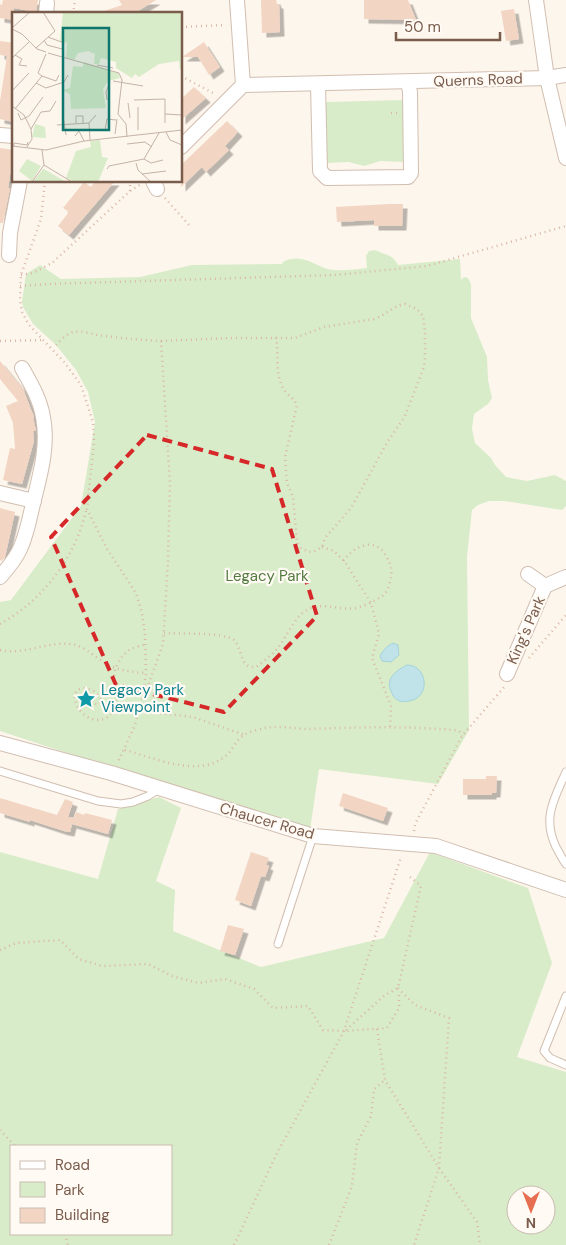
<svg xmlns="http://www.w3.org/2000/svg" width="566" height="1245" viewBox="0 0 566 1245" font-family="'DM Sans',sans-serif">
<defs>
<filter id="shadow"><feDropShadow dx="4.5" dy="4.5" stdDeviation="0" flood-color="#0004"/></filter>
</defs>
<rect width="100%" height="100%" fill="#fdf6ec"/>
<g fill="#d8ecc9" fill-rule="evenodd">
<polygon points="405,100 403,111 404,162 380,161 364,166 349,162 326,163 326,102"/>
<path d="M375 250C384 255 393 254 398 265L460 259 461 280 464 277 468 278 471 284V318L487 357 488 380 492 398 488 404 474 414 472 429 475 443 491 458 495 465 506 477 527 481 555 475 566 481V506L562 510 504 501H489L478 505 472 510 467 556 469 730 438 784 319 769 310 830 149 780 0 731V602L11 600 81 506 95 422 88 392 76 370 56 345 33 324 23 307 22 302 26 274 40 265 61 279 140 277 192 265 282 264 283 262C305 251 317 270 335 270 345 271 356 269 367 268L366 256 369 251Z"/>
<path d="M159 797 181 808 156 881 175 890 173 931 261 967 384 938 430 852 528 888 552 963 517 1057 566 1072V1245H0V852L98 879 118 809ZM11 1146H171V1234H11ZM516 1195H546V1225H516Z"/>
</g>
<g fill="#bfe3e8" stroke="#a5d3da">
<path d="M393 643 398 645 399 655 391 662 382 661 380 656C383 650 387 646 393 643Z"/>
<path d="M407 665C428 665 431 698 409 701 405 702 400 702 398 700 394 699 392 694 391 691 385 678 397 670 407 665Z"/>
</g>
<g fill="#f3d5c3" filter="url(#shadow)">
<polygon points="3,0 38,0 36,12 14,8 14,20 0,18 0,4 2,5"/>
<polygon points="119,0 156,0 133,14 104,14 104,11 122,5"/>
<polygon points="261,0 276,0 277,4 279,4 280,32 262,33"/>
<polygon points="364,0 408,0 416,20 364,19"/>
<polygon points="514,9 519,39 506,41 501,11"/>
<polygon points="0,41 14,43 14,122 0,119 0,101 7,56 0,55"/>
<polygon points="204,42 220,67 209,75 198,57 182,57"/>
<polygon points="194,87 206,98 181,120 181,99"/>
<polygon points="227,121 238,132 225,146 229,150 206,172 202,167 181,187 181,165"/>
<polygon points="0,148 14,150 8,188 10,188 3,223 0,223"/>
<polygon points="95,181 115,181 69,235 58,226 69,212 63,208 84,182 91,187"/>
<polygon points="389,204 403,204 402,226 374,226 374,220 337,222 336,207"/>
<polygon points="0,361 23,389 34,417 33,418 36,431 33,431 34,441 22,484 3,480 10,448 15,449 13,423 6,406 18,401 0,379"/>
<polygon points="0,508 15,512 5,557 2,561 0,560"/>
<polygon points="486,776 497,776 496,793 492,793 492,795 463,795 463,779 486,779"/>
<polygon points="343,793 388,808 383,821 339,806"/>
<polygon points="0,798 57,815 65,799 73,802 68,817 74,818 76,812 84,815 85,813 112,820 108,834 72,824 70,832 64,831 30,820 30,822 0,813"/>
<polygon points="251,852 269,858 266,865 269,866 265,877 261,876 251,906 235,900"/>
<polygon points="228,925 244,929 235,955 220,951"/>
</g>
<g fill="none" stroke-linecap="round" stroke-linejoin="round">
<g stroke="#d1beb0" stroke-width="9">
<g id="lane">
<polyline points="0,771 98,801 121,804 133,802 148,796 159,789"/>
<path d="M566 772C554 799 542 818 556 847 559 852 562 859 566 864"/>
<polyline points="278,944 313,836"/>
<polyline points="566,996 544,1051 550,1058 566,1065"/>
</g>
</g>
<g stroke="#d1beb0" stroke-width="16">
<g id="street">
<polyline points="237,0 243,85"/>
<polyline points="536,0 547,78 566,158"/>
<polyline points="46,14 47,3"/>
<polyline points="318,84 320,171 327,178 408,177 411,173 410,92 408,82"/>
<polyline points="0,135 14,136"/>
<polyline points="181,147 243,85 547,78 566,75"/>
<polyline points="153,181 157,189"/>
<polyline points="9,255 10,233 20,181"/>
<polyline points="0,493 34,501"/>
<polyline points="528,574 545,586"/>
<path d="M0 577C8 568 15 560 20 549 26 536 29 522 32 508 39 479 49 447 43 417 40 399 31 384 22 368"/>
<polyline points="507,674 545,586 566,577"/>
<polyline points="0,743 111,773 313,836 436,846 566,890"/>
</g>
</g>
<g stroke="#d9b8a5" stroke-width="2.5" stroke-dasharray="1 4" stroke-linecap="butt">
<polyline points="73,14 75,0"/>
<polyline points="181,27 225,25"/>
<polyline points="181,76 215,94"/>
<polyline points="391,113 398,113"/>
<polyline points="45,181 41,219 21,275 20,300 22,312 29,325 64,362 81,385 93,422 94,442 87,509 107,549 136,593 142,613 145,634 146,673 142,700 135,725 118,762"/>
<polyline points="130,191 130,181"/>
<polyline points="165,198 189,225"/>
<polyline points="21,275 33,273 52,263 130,191 141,184"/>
<polyline points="20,286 48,284 334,275 427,266 566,226"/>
<polyline points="0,341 43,340"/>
<path d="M161 341 231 338H295L324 327 374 319C386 315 393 306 405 304L417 309 423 316 425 332V358L424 367 404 418 388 441 351 508 325 538 322 547 315 551 309 552 301 548 297 542 293 497 287 483 285 457 297 405C293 397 285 394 282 386 275 372 279 353 276 337"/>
<path d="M56 345C61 340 67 333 74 332 81 330 91 334 98 335 119 338 140 340 161 341L170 483 168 561 163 644 145 694"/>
<polyline points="322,547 334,551 345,562 371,603 379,634 372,658 391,706 390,727"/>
<path d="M0 624C42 601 75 558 86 511"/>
<path d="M164 633C176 634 226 632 234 640 243 649 239 669 256 667 263 662 270 656 276 650 287 638 293 618 307 610 322 601 340 611 356 608 364 606 371 603 377 599 384 596 387 592 389 585 393 574 392 565 386 556 375 536 354 546 343 561"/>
<path d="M0 650C25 656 50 639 76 645 85 648 92 654 99 659 114 670 128 672 146 673"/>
<polyline points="529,658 566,615"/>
<path d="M87 698 97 705 101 702C99 692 88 685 77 690 68 707 93 729 109 716 122 705 112 688 114 675 114 669 119 662 122 657 125 654 127 651 131 649 135 647 141 646 146 644"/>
<polyline points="140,711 193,717 245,735"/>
<path d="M125 750C154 758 196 777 223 758 231 753 234 744 240 738 246 732 257 730 265 728 280 725 295 729 310 729 358 727 406 726 454 730L459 731 462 736"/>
<polyline points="414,831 415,824 462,736 505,686"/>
<polyline points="0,950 16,943 60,940 79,959 102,966 148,964 172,976 199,983 225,979 254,989 273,1008 308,1006 323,1030 344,1031 387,1028 399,1008 399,991"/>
<polyline points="398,988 415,1005 449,1018 439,1168 414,1245"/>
<polyline points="377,1029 385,1080 439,1168 477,1222 480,1245"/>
<polyline points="346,1030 385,995 398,988 421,886 409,876"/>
<polyline points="0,1130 15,1146"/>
<polyline points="65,1234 68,1245"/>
<polyline points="234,1245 277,1153 344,1031 401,857"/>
<polyline points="329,1245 352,1186 357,1143 371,1116 374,1089 385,1080"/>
</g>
<use href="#lane" stroke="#fff" stroke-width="7"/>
<use href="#street" stroke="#fff" stroke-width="14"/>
</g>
<path fill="none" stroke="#d62828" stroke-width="4" stroke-dasharray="10 6" stroke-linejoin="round" d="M147 435 272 469 317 616 224 712 116 685 51 537Z"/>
<defs>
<g id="sight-bare" transform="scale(1.5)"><path d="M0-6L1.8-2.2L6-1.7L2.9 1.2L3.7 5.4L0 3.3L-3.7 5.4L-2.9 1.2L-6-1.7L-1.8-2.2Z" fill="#0f9aa8" stroke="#fffaf3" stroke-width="2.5" paint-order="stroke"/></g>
</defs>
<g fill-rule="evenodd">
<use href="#sight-bare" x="86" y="699"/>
</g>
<g text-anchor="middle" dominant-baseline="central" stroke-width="4.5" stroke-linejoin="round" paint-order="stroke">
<g font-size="15" fill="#7a5c4d" stroke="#fffaf3">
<text transform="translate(478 80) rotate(-2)">Querns Road</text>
<text transform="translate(526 630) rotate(-66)">King's Park</text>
<text transform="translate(267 821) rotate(16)">Chaucer Road</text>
</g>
<g font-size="15" fill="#537a41" stroke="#fffaf3">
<text x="267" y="576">Legacy Park</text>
</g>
<g font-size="15" fill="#0d838f" stroke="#fffaf3" text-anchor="start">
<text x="101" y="690">Legacy Park<tspan x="101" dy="17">Viewpoint</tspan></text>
</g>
</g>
<g transform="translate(12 12)">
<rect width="170" height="170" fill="#fdf6ec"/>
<path d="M51 0H170V56L168 58 167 49 147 52 127 65 123 62 120 66 104 56V50L89 46 87 52H82L83 42 76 39 66 41 62 48 54 45 55 31 48 29ZM72 50 106 61 108 66 96 69 91 77 94 96 59 97 58 82 50 78 58 76 61 54 71 55ZM23 112 33 115 34 126 20 125ZM88 128 90 145 96 146 86 170H63L54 166 64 139 79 135 78 129ZM15 147 29 154 20 169 7 159ZM31 157H32L54 170H21Z" fill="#d8ecc9"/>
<path fill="none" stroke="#c5b3a7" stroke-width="1" d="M0 16 18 0M0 17 10 22 25 37 34 40M32 28 35 33 50 37 52 31 36 25M24 36 43 19 31 0M36 41 107 61 110 68 106 102 114 112 115 125M3 43 10 47 7 53 15 54M0 46 17 30M85 53 101 56M30 64 26 61 34 42M30 64 44 69 47 63M101 69 131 74M24 71 34 76 52 70 56 63M0 79 17 61M95 88 94 80 98 70M122 88 153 87V111M116 91 118 106M0 94 12 103 19 117 20 127 15 135M126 95V118M3 97 30 64M6 101 9 108 17 104 31 85M153 102 170 103M51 104 54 123M64 111V104H71V111M77 111 78 128M45 113 77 111 84 103M19 117 29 100 38 99 44 89M93 118 95 107 104 108M154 120 158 128 170 133M103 122 105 107M63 124 67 119 72 129M115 132 133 130 140 135M0 134 34 138 72 129 170 118M2 134V131L15 133 16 130M30 138 32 153 60 170M132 147 139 151 151 148M124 151 126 158 139 170M95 157 97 154 132 147 147 121M130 162 154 159M20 170 32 153"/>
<path fill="#0f766e" fill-opacity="0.15" stroke="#0f766e" stroke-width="2.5" d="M51 16H97V118H51Z"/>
<rect width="170" height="170" fill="none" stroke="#7a5c4d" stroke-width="2.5"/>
</g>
<rect x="10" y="1145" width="162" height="90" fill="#fffaf3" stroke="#cabbb1"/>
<rect x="20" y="1161" width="25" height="8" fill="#ffffff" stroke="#cabbb1"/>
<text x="55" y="1170" font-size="15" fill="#7a5c4d">Road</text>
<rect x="20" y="1182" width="25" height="15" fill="#d8ecc9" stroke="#cabbb1"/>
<text x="55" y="1195" font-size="15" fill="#7a5c4d">Park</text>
<rect x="20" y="1208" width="25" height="15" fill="#f3d5c3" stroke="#cabbb1"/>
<text x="55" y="1220" font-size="15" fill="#7a5c4d">Building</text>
<g transform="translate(531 1210) rotate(180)"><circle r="24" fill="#fffaf3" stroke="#cabbb1"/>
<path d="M0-4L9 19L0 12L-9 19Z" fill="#e76f51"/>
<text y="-8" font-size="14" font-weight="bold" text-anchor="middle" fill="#7a5c4d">N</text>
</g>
<path d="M396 32v8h104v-8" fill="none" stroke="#7a5c4d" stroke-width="2.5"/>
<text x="404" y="32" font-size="15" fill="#7a5c4d" stroke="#fffaf3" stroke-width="4" paint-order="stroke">50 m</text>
</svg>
